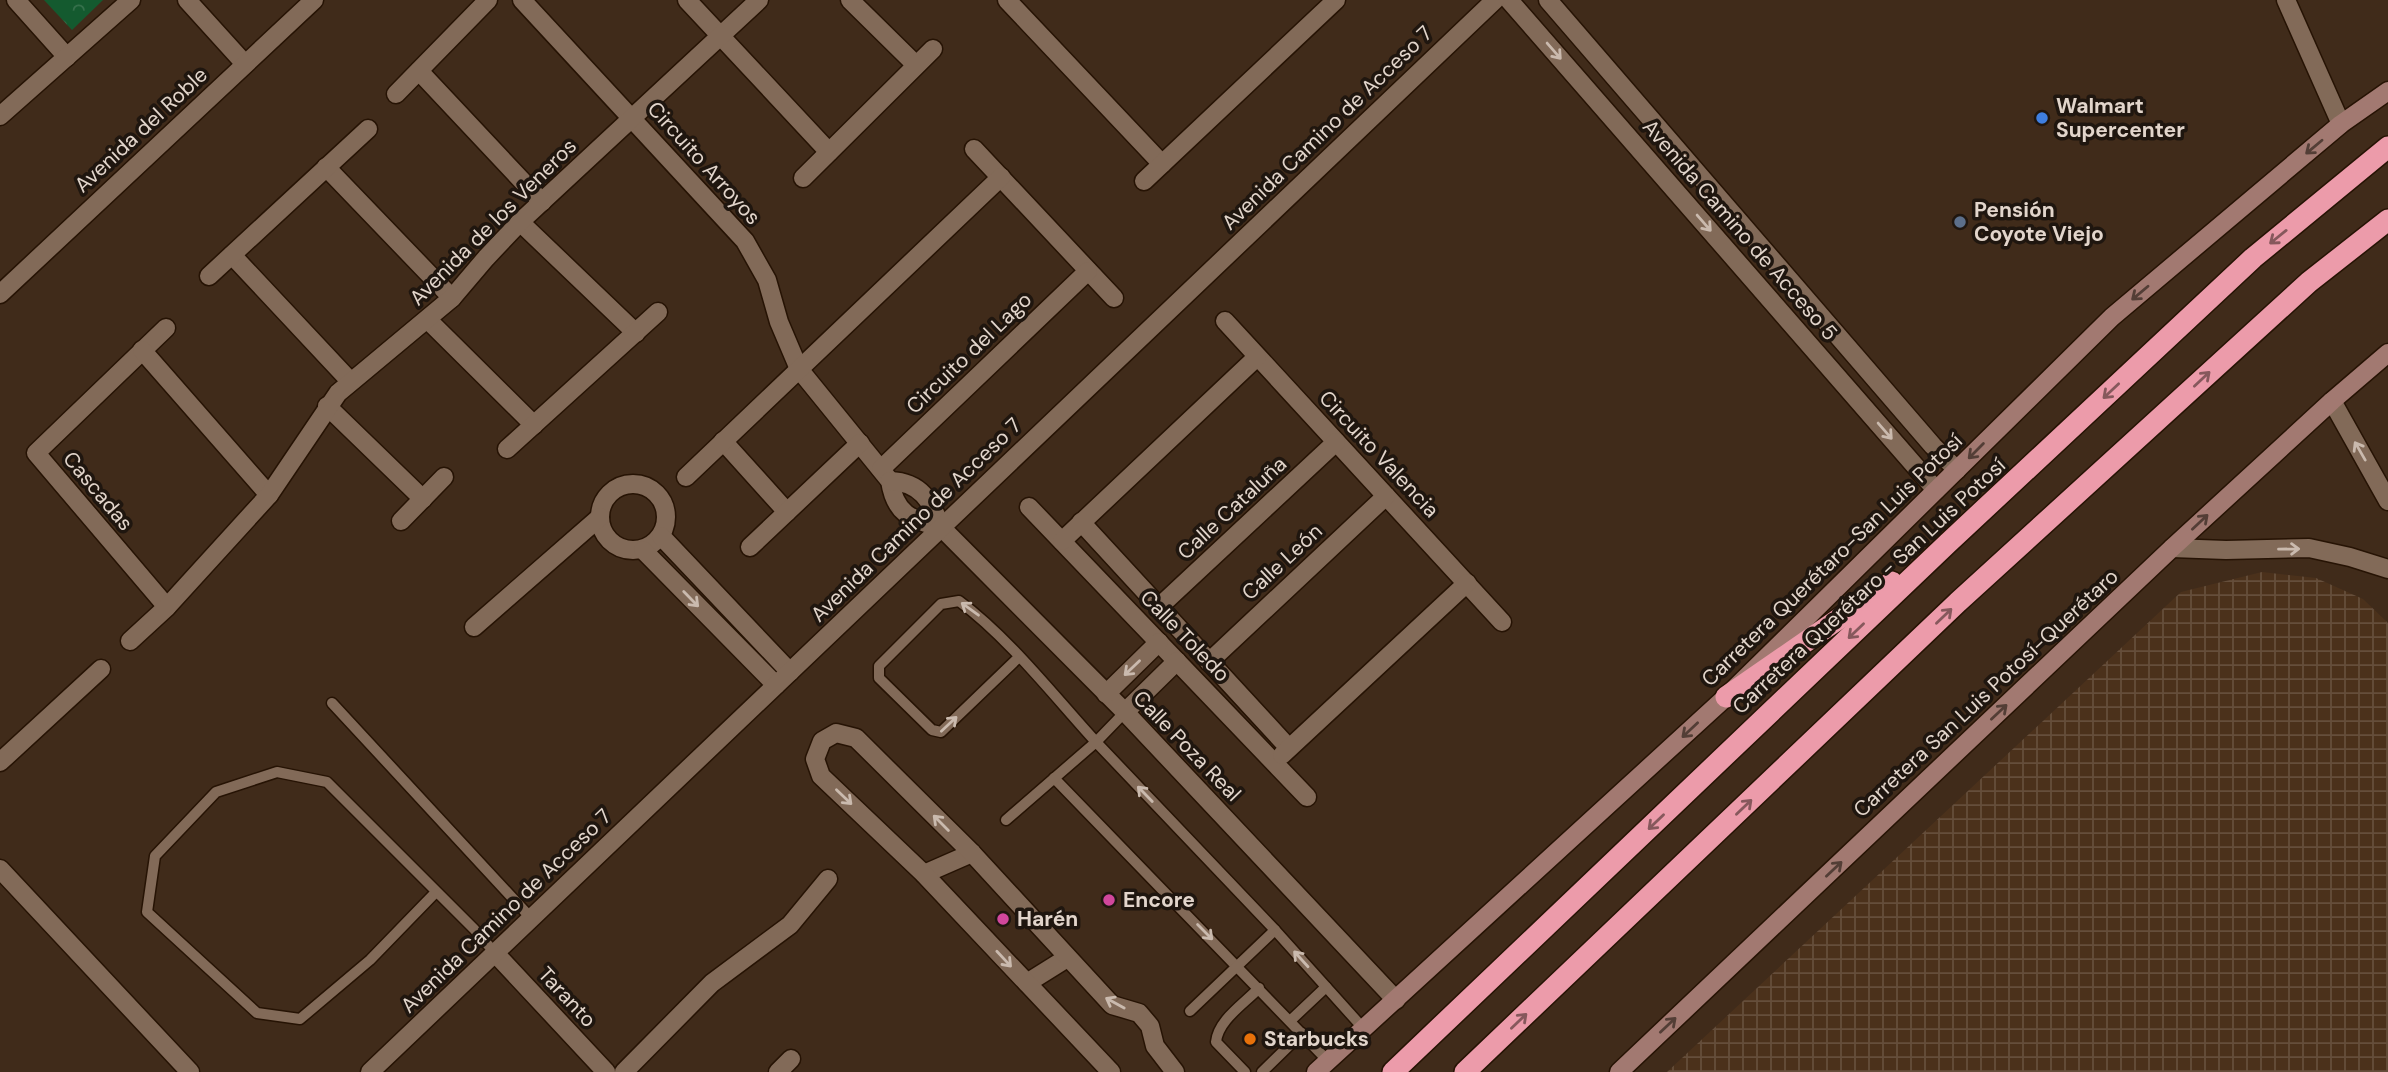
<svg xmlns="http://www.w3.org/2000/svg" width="2388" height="1072" viewBox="0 0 2388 1072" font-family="'DM Sans',sans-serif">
<defs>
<pattern id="industrial-grid" width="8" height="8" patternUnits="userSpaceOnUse" patternTransform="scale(1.75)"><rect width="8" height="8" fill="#4b311b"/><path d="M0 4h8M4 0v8" fill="none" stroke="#654e3b"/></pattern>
<pattern id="park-crowns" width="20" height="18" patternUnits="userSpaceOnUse" patternTransform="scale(1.75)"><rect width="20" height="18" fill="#145a2f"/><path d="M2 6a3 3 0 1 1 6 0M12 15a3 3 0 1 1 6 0" fill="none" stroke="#36714c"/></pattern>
</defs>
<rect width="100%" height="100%" fill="#402b1a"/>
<polygon fill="url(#industrial-grid)" points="2262,572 2316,578 2363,599 2388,623 2388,1072 1667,1072 2181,592"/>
<polygon fill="url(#park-crowns)" points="44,0 103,0 72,30"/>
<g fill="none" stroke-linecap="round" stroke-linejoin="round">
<g stroke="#261304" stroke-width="13">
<g id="lane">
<path d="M1019 657 941 732 932 730 879 678V666L941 604 959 601C1009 638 1054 696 1096 742L1125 712"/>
<polyline points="332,703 531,918"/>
<polyline points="1054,778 1328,1061"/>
<polyline points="1006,820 1096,742 1275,930 1363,1028"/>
<polyline points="436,892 370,960 300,1019 257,1013 147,912 155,856 216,792 277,772 327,782 474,929 495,953"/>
<polyline points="1190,1011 1275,930"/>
<polyline points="1290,1021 1326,987"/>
<path d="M1245 1072 1216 1042C1218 1020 1244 1004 1259 988"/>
<polyline points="1262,1072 1302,1033"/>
</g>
</g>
<g stroke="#261304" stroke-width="21">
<g id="street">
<polyline points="16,0 67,57"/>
<polyline points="187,0 245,64"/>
<path d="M522 0 745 241 767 280 779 322 799 369 890 481C895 514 911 520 941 527"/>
<polyline points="687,0 829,152"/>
<polyline points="850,0 916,65"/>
<polyline points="1007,0 1162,164"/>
<polyline points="1509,0 1936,490"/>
<polyline points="1548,0 1933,446 1957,470"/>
<polyline points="2286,0 2341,124"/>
<polyline points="419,71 542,202"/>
<polyline points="396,94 488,0"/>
<polyline points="0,116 131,0"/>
<polyline points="974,149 1114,298"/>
<polyline points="326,167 452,298"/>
<polyline points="803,178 933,49"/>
<polyline points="1144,181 1336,0"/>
<polyline points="520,222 636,333"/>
<polyline points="232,255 350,381"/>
<polyline points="209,276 368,129"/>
<polyline points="0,294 314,0"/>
<polyline points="428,320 534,425"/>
<polyline points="1225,321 1502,622"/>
<polyline points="166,328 36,453 167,607"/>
<polyline points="142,350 269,495"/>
<polyline points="2332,401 2388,501"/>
<polyline points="327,406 423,499"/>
<polyline points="723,441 787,512"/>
<polyline points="507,449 658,312"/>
<polyline points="881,469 1088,271"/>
<polyline points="686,477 1001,177"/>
<path d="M890 481C921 482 931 501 941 527L1125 712 1396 1000"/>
<circle cx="633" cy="517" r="33"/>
<polyline points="1029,507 1307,797"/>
<polyline points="401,521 444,477"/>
<polyline points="1081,522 1289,748"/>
<polyline points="661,536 790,672"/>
<polyline points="1062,541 1257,357"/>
<polyline points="750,547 860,443"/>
<polyline points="2172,548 2226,550 2309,548 2350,557 2388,569"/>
<polyline points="643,550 776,685"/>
<polyline points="1159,607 1336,442"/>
<polyline points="474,627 600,517"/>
<polyline points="130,641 167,607 269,495 338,393 452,298 486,258 520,222 759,0"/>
<polyline points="1209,662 1386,496"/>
<polyline points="1106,694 1159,642"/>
<polyline points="1125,712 1177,661"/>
<polyline points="1282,755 1467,583"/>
<polyline points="0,762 101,669"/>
<polyline points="0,869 190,1072"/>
<polyline points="924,874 972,853"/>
<polyline points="495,953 606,1072"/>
<polyline points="1027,983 1067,958"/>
<polyline points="370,1072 1495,0"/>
<polyline points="624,1072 712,983 790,925 828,879"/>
<polyline points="778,1072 791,1059"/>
<polyline points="1111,1072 924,874 821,776 815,759 822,741 836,733 856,738 972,853 1112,1005 1139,1013 1150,1026 1155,1046 1175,1072"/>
</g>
</g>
<g stroke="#261304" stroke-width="21">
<g id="secondary">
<polyline points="1316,1072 1726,697 2112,317 2341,124 2388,91"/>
<polyline points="1619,1072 2172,548 2332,401 2388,353"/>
</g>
</g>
<g stroke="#261304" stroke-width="24">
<g id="highway">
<polyline points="1726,697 1892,582"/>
<polyline points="1393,1072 1948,543 2253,258 2388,147"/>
<polyline points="1465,1072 1958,602 2309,282 2388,220"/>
</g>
</g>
<use href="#lane" stroke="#826a58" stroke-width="10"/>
<use href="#street" stroke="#826a58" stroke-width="18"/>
<use href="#secondary" stroke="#a27971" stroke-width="18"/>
<use href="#highway" stroke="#ec9baa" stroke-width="21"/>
</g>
<defs><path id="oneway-shaft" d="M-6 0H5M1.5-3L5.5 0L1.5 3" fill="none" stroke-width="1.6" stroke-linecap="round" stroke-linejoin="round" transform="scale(1.75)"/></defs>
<g stroke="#cabaae">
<use href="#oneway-shaft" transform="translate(1554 51) rotate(49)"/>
<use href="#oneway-shaft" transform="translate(1704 223) rotate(49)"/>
<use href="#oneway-shaft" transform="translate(1885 431) rotate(49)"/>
<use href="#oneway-shaft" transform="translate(2360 451) rotate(-120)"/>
<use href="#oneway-shaft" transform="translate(2289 549) rotate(-1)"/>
<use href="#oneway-shaft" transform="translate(691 599) rotate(46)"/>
<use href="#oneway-shaft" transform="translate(970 609) rotate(-144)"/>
<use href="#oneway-shaft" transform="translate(1132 668) rotate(136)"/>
<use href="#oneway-shaft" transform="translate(949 724) rotate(-43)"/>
<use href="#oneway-shaft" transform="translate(1145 794) rotate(-134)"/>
<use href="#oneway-shaft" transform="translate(844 797) rotate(44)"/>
<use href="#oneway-shaft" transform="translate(941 823) rotate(-135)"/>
<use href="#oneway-shaft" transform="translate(1205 932) rotate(45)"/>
<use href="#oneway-shaft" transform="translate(1004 959) rotate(47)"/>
<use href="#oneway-shaft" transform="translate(1301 959) rotate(-132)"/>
<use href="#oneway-shaft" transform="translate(1115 1003) rotate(-151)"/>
</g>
<g stroke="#533e36">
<use href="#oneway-shaft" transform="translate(2314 147) rotate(140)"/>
<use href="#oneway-shaft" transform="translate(2140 293) rotate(140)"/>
<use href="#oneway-shaft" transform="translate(1976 451) rotate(135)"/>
<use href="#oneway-shaft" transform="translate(2200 522) rotate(-43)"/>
<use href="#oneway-shaft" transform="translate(1999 712) rotate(-43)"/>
<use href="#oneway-shaft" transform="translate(1690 730) rotate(137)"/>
<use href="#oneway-shaft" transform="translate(1834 869) rotate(-43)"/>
<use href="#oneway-shaft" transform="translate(1668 1025) rotate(-43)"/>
</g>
<g stroke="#86585c">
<use href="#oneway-shaft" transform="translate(2278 237) rotate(141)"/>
<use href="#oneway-shaft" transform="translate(2202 379) rotate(-43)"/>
<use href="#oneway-shaft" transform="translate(2111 391) rotate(137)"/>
<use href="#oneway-shaft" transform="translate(1944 616) rotate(-44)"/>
<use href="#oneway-shaft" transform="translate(1856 631) rotate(136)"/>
<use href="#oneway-shaft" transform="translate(1744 807) rotate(-44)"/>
<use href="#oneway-shaft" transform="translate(1656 822) rotate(136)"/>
<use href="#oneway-shaft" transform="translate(1519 1021) rotate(-44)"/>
</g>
<circle fill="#3f7fe0" stroke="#1f160f" stroke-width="2.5" cx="2042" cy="118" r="7"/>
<circle fill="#5c6f8a" stroke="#1f160f" stroke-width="2.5" cx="1960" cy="222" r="7"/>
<g fill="#d1479c" stroke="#1f160f" stroke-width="2.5">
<circle cx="1109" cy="900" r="7"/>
<circle cx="1003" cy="919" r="7"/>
</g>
<circle fill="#e8710a" stroke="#1f160f" stroke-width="2.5" cx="1250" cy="1039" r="7"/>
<g text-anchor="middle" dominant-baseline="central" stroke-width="7" stroke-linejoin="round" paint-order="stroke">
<g font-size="21" font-weight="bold" fill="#e2d5cb" stroke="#1f160f" text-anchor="start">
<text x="2056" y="106">Walmart<tspan x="2056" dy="24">Supercenter</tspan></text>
<text x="1974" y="210">Pensión<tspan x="1974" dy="24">Coyote Viejo</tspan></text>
<text x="1123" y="900">Encore</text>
<text x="1017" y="919">Harén</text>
<text x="1264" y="1039">Starbucks</text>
</g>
<g font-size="21" fill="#e2d5cb" stroke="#1f160f">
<text transform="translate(1327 128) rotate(-44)">Avenida Camino de Acceso 7</text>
<text transform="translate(141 130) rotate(-43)">Avenida del Roble</text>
<text transform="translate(704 163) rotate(48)">Circuito Arroyos</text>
<text transform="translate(493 222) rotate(-45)">Avenida de los Veneros</text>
<text transform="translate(1740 230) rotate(49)">Avenida Camino de Acceso 5</text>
<text transform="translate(969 353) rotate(-44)">Circuito del Lago</text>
<text transform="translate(1379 454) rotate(47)">Circuito Valencia</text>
<text transform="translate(98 491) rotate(50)">Cascadas</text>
<text transform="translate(1232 508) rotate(-43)">Calle Cataluña</text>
<text transform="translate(916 520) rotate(-44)">Avenida Camino de Acceso 7</text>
<text transform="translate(1832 560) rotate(-44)">Carretera Querétaro-San Luis Potosí</text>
<text transform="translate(1282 562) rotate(-43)">Calle León</text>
<text transform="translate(1869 586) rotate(-43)">Carretera Querétaro - San Luis Potosí</text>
<text transform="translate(1185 636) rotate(46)">Calle Toledo</text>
<text transform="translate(1986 693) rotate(-43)">Carretera San Luis Potosí-Querétaro</text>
<text transform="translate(1187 746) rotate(46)">Calle Poza Real</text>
<text transform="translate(506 911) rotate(-44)">Avenida Camino de Acceso 7</text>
<text transform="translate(567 997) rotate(47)">Taranto</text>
</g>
</g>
</svg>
